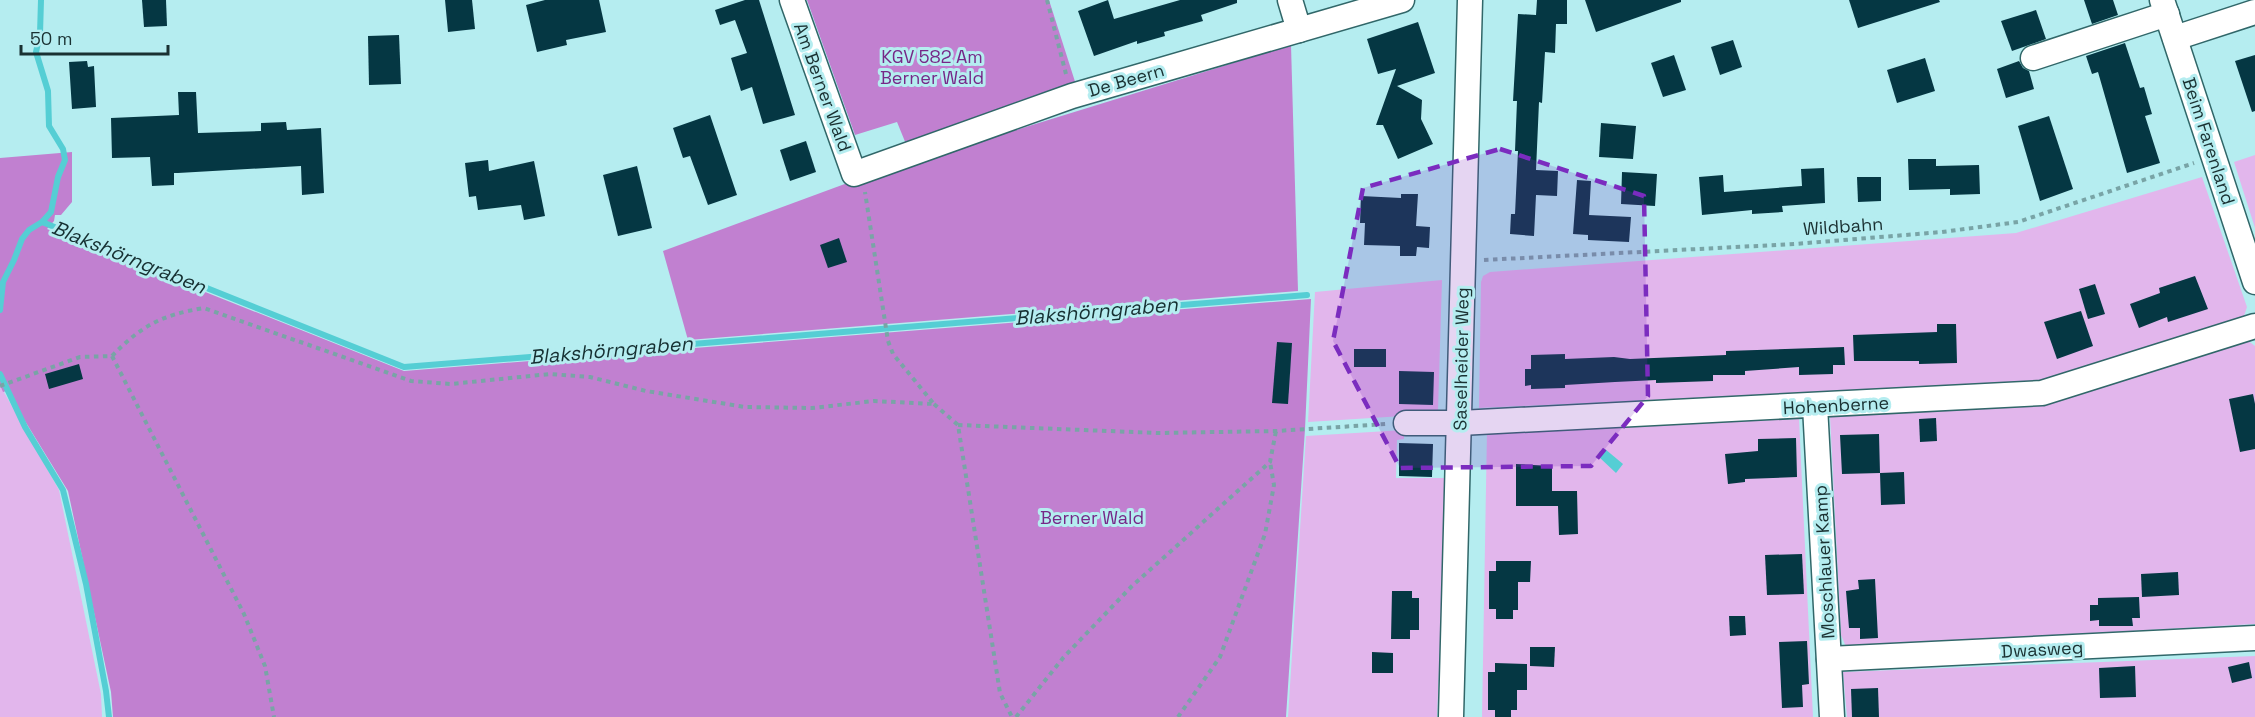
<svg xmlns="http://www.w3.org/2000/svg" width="2255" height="717" viewBox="0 0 2255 717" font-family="'Space Grotesk',sans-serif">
<rect width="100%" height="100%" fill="#b5edf0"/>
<g fill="#e2b6ec">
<polygon points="2255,155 2255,228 2234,162"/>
<polygon points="2202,177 2247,307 2244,316 2238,319 2034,382 1479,408 1481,282 1483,276 1490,272 2016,233"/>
<polygon points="1442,280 1438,411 1435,414 1308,422 1315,292"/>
<polygon points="2247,340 2255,346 2255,624 1846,647 1841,635 1830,416 2045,404"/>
<polygon points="0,385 59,490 101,694 102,717 0,717"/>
<polygon points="1799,419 1813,717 1482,717 1487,430"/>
<polygon points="1404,430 1404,439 1397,440 1396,478 1447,478 1437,717 1288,717 1306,436"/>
<polygon points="2255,656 2255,717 1847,717 1843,672"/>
</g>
<g fill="#c180d0">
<polygon points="807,0 1049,0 1078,91 906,144 897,122 855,135"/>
<polygon points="1291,45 1298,291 688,340 663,251 861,178"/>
<polygon points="72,152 72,202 61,215 55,215 54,221 47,229 404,371 1311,299 1305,429 1286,717 113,717 111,692 68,491 17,408 10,390 3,392 0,385 0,158"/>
</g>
<polygon fill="#55ced4" points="1605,449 1623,464 1616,473 1599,457 1599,452"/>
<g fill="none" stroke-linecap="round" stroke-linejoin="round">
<g stroke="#55ced4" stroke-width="6">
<polyline points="42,222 404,367 1307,295"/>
<polyline points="0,310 3,282 14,260 22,239 29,230 42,222 51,212 58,177 65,160 63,149 49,126 48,91 36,52 40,34 41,0"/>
<polyline points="0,374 25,427 63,490 86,584 106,691 109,717"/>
</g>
</g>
<g fill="#053743">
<polygon points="142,0 166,0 167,26 144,27"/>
<polygon points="445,0 472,0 475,29 448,32"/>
<polygon points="545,0 599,0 606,32 566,40 567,45 537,52 526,5"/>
<polygon points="745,0 759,0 795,115 763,124 752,87 741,91 731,58 747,53 735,20 720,25 715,10"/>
<polygon points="1108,0 1114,19 1180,0 1237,0 1237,3 1201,15 1203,21 1164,32 1165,36 1137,44 1137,41 1094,56 1078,11"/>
<polygon points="1537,0 1567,0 1567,24 1556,24 1555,53 1545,52 1542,103 1539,102 1536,170 1558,171 1557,196 1536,195 1534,236 1510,234 1511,214 1515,214 1518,151 1515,151 1517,101 1513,101 1518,14 1536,15"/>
<polygon points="1585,0 1681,0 1681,2 1596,32"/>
<polygon points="1849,0 1939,0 1940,2 1858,28"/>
<polygon points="2084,0 2113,0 2118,15 2092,24"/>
<polygon points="2036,10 2046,39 2012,51 2001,21"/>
<polygon points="1418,22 1435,73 1397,86 1422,100 1421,119 1433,144 1398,159 1383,125 1376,125 1396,69 1378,74 1367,39"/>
<polygon points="399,35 401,84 369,85 368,36"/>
<polygon points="1733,40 1742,67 1720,75 1711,47"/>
<polygon points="2125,43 2140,88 2144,87 2152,114 2145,116 2160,163 2127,173 2098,72 2092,74 2086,56"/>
<polygon points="1674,55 1686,90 1663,97 1651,63"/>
<polygon points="2255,55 2255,111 2252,112 2235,61"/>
<polygon points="1925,58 1935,91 1897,103 1887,70"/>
<polygon points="87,61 88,67 94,66 96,107 72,109 69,62"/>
<polygon points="2019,61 2023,68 2029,71 2034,89 2006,98 1997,69"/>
<polygon points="178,92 196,92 198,133 261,131 261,123 286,122 287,130 321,128 324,193 302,195 301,166 178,173 174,173 174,185 152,186 150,157 112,158 111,118 179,115"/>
<polygon points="710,115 737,195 708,205 690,156 683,158 673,128"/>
<polygon points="2049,116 2073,189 2040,201 2018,126"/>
<polygon points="1601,123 1636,126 1633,159 1599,157"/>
<polygon points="806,141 816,172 790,181 780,150"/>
<polygon points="1908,159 1936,159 1936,166 1979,165 1980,194 1950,195 1950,189 1909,190"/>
<polygon points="488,160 489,171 534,161 545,216 524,220 521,205 478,210 476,196 469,197 465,163"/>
<polygon points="637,166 652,228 618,236 603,175"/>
<polygon points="1824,168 1825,203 1782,206 1783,212 1752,214 1752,210 1702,215 1699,177 1723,175 1724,192 1802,186 1801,169"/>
<polygon points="1622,172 1657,174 1655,206 1621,204"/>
<polygon points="1857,177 1881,177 1881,201 1858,202"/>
<polygon points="1577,180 1591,181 1589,215 1631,217 1629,242 1588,240 1588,235 1573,234"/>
<polygon points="1401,194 1418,194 1416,226 1430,227 1429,248 1417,247 1416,256 1400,256 1400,246 1364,245 1365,223 1360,223 1361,196 1401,198"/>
<polygon points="839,238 847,262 828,268 820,245"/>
<polygon points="2195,276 2208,309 2168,322 2167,317 2139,328 2130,304 2160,293 2159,288"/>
<polygon points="2095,284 2105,314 2088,319 2079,289"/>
<polygon points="2081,311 2093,346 2057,359 2044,322"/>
<polygon points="1937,324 1956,324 1957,363 1919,364 1919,361 1854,361 1853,335 1937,332"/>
<polygon points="1277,342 1292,343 1288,404 1272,403"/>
<polygon points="1844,347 1845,365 1833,365 1833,374 1799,375 1799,367 1745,371 1745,375 1713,375 1713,381 1656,383 1656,380 1615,382 1565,385 1565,388 1531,389 1531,385 1525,386 1525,369 1531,369 1531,355 1565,354 1565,359 1614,357 1630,359 1726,355 1726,351"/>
<rect x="1354" y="349" width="32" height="18"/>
<polygon points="79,364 83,379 49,389 45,374"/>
<polygon points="1399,371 1434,372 1433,405 1399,404"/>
<polygon points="2253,394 2255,404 2255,449 2240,452 2229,399"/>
<polygon points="1936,418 1937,441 1920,442 1919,419"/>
<polygon points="1879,434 1880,473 1904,472 1905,504 1881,505 1880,473 1842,474 1840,435"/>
<polygon points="1796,438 1797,477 1745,479 1745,482 1728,484 1725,454 1758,451 1758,439"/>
<polygon points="1399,443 1433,444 1432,477 1399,476"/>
<polygon points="1516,464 1552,466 1552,491 1577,491 1578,534 1559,535 1558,506 1516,506"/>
<polygon points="1802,554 1804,594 1767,595 1765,555"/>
<polygon points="1496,561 1531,561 1530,582 1518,582 1518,610 1513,610 1513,619 1496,619 1496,609 1489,609 1489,571 1496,571"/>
<polygon points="2178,572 2179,595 2142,597 2141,574"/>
<polygon points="1875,579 1878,638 1860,639 1860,628 1849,628 1846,591 1859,589 1858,580"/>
<polygon points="1392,591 1412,591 1412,598 1419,598 1419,630 1410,630 1410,639 1391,639"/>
<polygon points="2139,597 2140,618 2132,618 2133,626 2099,626 2099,620 2090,621 2090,605 2098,605 2098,598"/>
<polygon points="1729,616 1745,616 1746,635 1730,636"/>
<polygon points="1807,641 1809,684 1802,685 1803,707 1782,708 1779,642"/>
<polygon points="1530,647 1555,647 1554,667 1530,666"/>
<polygon points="1372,652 1393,653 1393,673 1372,673"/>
<polygon points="2249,662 2252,678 2232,683 2228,667"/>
<polygon points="1495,663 1527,664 1527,690 1517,690 1517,710 1511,710 1511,717 1495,717 1495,710 1488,710 1488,672 1495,672"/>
<polygon points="2135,666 2136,697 2100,698 2099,668"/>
<polygon points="1878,688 1879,717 1852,717 1851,689"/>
</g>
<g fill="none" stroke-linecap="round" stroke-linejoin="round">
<g stroke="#316769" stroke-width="27">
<g id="minor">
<polyline points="792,0 854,174 1072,96 1402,0"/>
<polyline points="1290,0 1299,30"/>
<polyline points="2162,0 2255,282"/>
<polyline points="2175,38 2255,12"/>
<polyline points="2033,58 2167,14"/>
<polyline points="1815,406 1832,717"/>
<polyline points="1406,423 1460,423 2042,393 2255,326"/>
<polyline points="1829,659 2255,638"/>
<polyline points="1451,717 1470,0"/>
</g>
</g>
<g stroke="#79a4a6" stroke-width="4" stroke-dasharray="4.5 4.5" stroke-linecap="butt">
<polyline points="1047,0 1067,78"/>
<polyline points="1484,260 1795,244 1942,232 2018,222 2194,163"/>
<polyline points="112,356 244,614 265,666 274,717"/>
<path d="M0 386 80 357 112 356C142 325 162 315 204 308L411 381 451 384 550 374 590 377 646 391 745 407 812 408 874 401 934 404 893 354 888 341 865 192"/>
<polyline points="934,404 958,425 1000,693 1012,717"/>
<polyline points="958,425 1158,433 1276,431 1386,424"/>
<polyline points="1016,717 1063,658 1132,586 1270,462 1276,431"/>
<polyline points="1178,717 1220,657 1265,534 1274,485 1270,462"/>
</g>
<use href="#minor" stroke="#fff" stroke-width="24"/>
</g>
<path fill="#7b2cbf" fill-opacity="0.2" stroke="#7b2cbf" stroke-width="4.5" stroke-dasharray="12 8" stroke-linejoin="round" d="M1500 149 1644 196 1648 396 1591 466 1400 468 1333 341 1363 188Z"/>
<g text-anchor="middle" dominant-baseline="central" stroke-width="6" stroke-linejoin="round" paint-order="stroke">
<g font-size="18" fill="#762787" stroke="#b5edf0">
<text x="932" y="56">KGV 582 Am<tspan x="932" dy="21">Berner Wald</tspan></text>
<text x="1092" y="517">Berner Wald</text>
</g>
<g font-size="18" fill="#1a3132" stroke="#b5edf0">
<text transform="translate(1126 80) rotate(-16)">De Beern</text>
<text transform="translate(823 87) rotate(70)">Am Berner Wald</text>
<text transform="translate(2209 141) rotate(72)">Beim Farenland</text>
<text transform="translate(1843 226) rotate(-4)">Wildbahn</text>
<text transform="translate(1461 359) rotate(-89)">Saselheider Weg</text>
<text transform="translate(1836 405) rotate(-3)">Hohenberne</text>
<text transform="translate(1824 562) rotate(-93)">Moschlauer Kamp</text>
<text transform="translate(2042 649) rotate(-3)">Dwasweg</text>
</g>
<g font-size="20" font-style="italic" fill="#163032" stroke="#b5edf0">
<text transform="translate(129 257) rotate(22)">Blakshörngraben</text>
<text transform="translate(1096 311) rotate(-5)">Blakshörngraben</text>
<text transform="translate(611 350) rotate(-5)">Blakshörngraben</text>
</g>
</g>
<path d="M21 45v9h147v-9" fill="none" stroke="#1a3132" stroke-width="3"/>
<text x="30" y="45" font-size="18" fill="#1a3132" stroke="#b5edf0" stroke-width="4.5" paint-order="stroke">50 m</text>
</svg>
